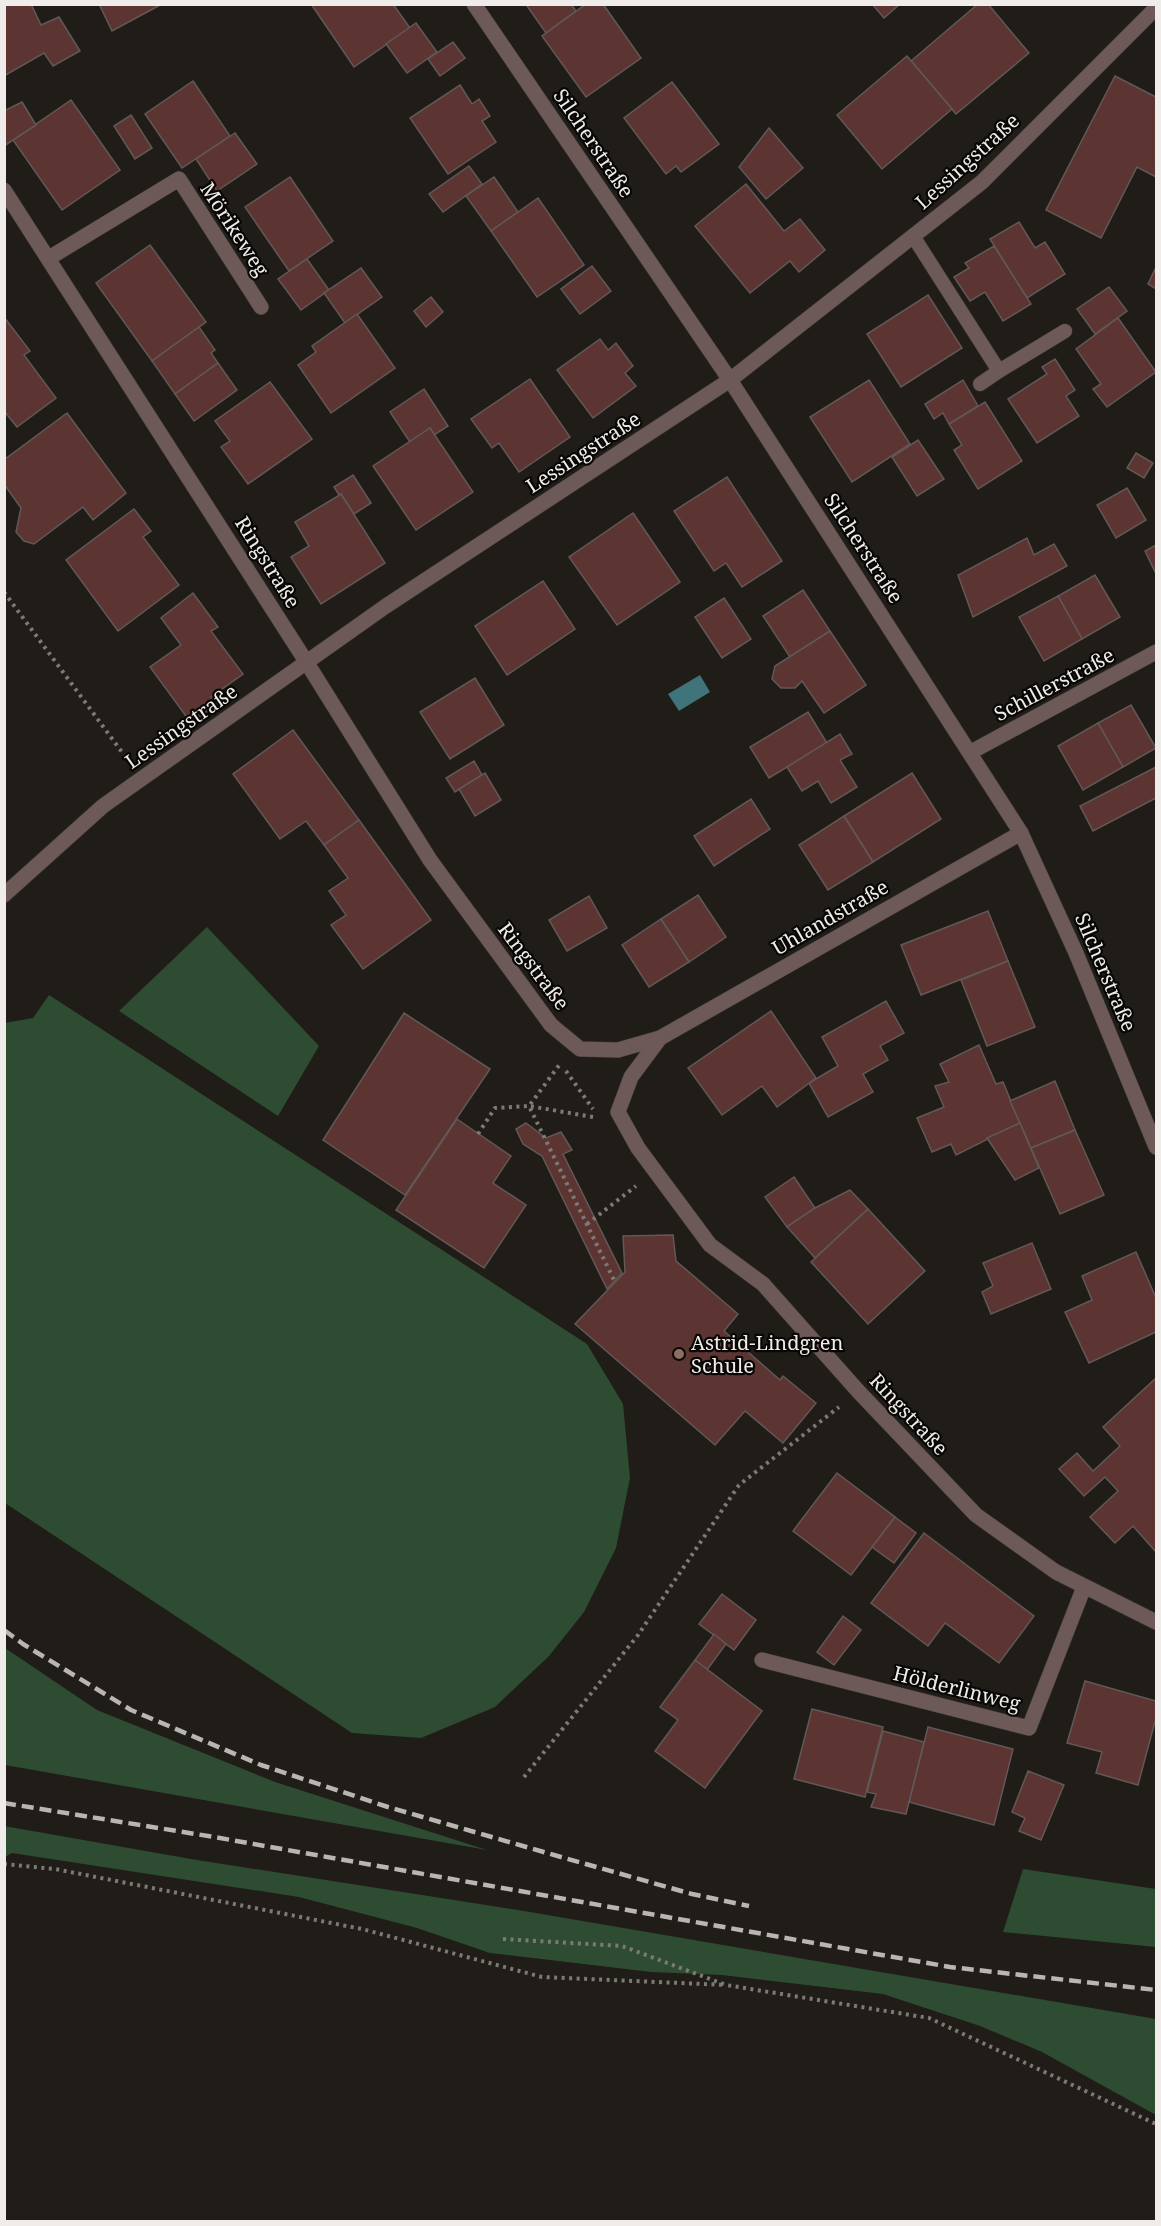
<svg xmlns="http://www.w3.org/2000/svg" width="1161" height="2226" viewBox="0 0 1161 2226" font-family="'Noto Serif',serif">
<rect width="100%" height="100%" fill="#201c17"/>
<g fill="#2e4c32">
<polygon points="207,927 319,1046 278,1116 119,1011"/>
<polygon points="49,995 587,1344 623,1404 630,1478 616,1548 584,1612 549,1656 495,1707 421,1738 352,1733 5,1503 5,1023 33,1018"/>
<polygon points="5,1648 97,1710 275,1782 487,1850 5,1765"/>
<polygon points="4,1826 191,1859 524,1911 1156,2019 1156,2115 1042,2052 980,2026 883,1994 722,1975 651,1972 490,1953 417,1928 299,1897 12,1853 5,1857"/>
<polygon points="1023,1869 1156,1889 1156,1947 1003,1932"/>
</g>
<polygon fill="#40747b" points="700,675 710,692 679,711 668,694"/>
<g fill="#5c3532" stroke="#615857" stroke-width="1.5">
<polygon points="4,4 31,4 41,25 59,17 80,51 53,66 44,53 4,76"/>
<polygon points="99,4 162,4 112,31"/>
<polygon points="311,4 393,4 410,28 354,67"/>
<polygon points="530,4 571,4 576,11 546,33 527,6"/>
<polygon points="586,4 603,4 641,58 586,97 542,36"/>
<polygon points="872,4 900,4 884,18"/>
<polygon points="978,4 988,4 1029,53 956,114 911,61"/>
<polygon points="416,23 437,52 407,73 386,44"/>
<polygon points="453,42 465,58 440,76 428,59"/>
<polygon points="907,56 952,109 882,169 837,115"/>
<polygon points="1115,76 1156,97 1156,177 1137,167 1101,238 1046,210"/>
<polygon points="193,81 230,136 182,168 145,114"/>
<polygon points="672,82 719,144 681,172 676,166 666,174 624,118"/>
<polygon points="460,85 472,104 479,99 490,116 482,121 496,142 448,174 410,118"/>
<polygon points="71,100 120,170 62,210 13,140"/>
<polygon points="22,102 36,125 4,146 4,111"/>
<polygon points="131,115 152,148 135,159 114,126"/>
<polygon points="769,128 803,168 766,199 739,167"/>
<polygon points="235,133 257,164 217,191 196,159"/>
<polygon points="469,166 482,184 443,212 429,194"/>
<polygon points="290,177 333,241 289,271 245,207"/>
<polygon points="494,177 518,212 491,231 466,196"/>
<polygon points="746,184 784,231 800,219 825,250 799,272 790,261 750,293 695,226"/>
<polygon points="538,198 584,265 537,297 491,231"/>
<polygon points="1019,222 1035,248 1045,242 1065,274 1027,298 990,239"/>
<polygon points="150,245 206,322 152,361 96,283"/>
<polygon points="994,246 1031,304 1003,321 985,292 970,301 954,277 969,268 965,263"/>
<polygon points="307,259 329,290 301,310 278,279"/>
<polygon points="592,266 611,291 580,314 561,289"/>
<polygon points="1156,267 1156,289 1148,284"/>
<polygon points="361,268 382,297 345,323 324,293"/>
<polygon points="1109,287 1127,311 1095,334 1077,309"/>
<polygon points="928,295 962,348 901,387 867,334"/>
<polygon points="431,297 443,312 426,327 414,311"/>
<polygon points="357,314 395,368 331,413 298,365 316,352 312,346"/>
<polygon points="4,317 30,351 24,355 56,398 17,427 4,411"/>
<polygon points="1118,318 1156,372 1107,407 1093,389 1101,384 1076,349"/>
<polygon points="199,327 215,350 211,353 218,363 175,394 152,361"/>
<polygon points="600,339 608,350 616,343 633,366 625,373 636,386 593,418 557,370"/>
<polygon points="1055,359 1075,390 1066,396 1079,416 1037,443 1008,399 1047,374 1042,367"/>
<polygon points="218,363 237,390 194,421 175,394"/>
<polygon points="530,379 570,437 519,472 499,443 492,448 471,419"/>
<polygon points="869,380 910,444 852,482 810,417"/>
<polygon points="963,380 978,406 949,424 943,413 934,419 925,404"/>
<polygon points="270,382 312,439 248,484 221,447 230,441 215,421"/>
<polygon points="424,389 448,426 434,435 430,428 410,442 390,412"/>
<polygon points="985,402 1022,461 978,489 954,450 962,445 949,424"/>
<polygon points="67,413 126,493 93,520 83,507 34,544 24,541 16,532 21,508 4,484 4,460"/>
<polygon points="430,428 473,492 416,530 373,466"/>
<polygon points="918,440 944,479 917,496 892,457"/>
<polygon points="1136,453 1153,463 1144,478 1127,468"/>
<polygon points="353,475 371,503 354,514 341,494 339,495 334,487"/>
<polygon points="727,477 782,561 742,587 726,563 714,571 674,511"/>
<polygon points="1127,488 1146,520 1116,538 1097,505"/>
<polygon points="341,494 385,563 321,604 291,557 309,546 295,522"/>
<polygon points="134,509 151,531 143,537 179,585 118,631 66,560"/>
<polygon points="633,513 680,582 617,625 569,557"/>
<polygon points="1027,538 1034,555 1054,544 1067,566 973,617 958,575"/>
<polygon points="1156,545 1156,574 1145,551"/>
<polygon points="1095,575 1120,617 1082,639 1058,596"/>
<polygon points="543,581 575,629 507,675 475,626"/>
<polygon points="803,590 830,631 790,657 763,616"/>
<polygon points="193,593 218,627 211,631 243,674 211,697 217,704 191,723 150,667 181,645 161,618"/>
<polygon points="1058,596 1082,639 1044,661 1019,617"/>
<polygon points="724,598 751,639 722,658 695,617"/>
<polygon points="830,631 866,685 824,713 802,681 795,688 781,688 772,679 775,666"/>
<polygon points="475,678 504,725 450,759 420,712"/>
<polygon points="1131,705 1156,748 1123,767 1098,723"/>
<polygon points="808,712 827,743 769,778 750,747"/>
<polygon points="1098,723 1123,767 1083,790 1058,746"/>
<polygon points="293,730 359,820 324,845 306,821 280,839 233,774"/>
<polygon points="840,734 852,754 840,760 857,787 831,803 818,781 802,791 787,767"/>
<polygon points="474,761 482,775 455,792 446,778"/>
<polygon points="1156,767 1156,798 1093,831 1080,806"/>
<polygon points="485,773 501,800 475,816 459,789"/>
<polygon points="912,773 941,819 873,862 844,816"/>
<polygon points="751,799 770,829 714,866 694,836"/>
<polygon points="844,816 873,862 828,890 799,845"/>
<polygon points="359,820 431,920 363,969 331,925 346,915 329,891 348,878 324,845"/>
<polygon points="698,895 726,937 689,962 661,919"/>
<polygon points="589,896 607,928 567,951 549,920"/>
<polygon points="988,911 1008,961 921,995 901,945"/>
<polygon points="661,919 689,962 649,987 622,945"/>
<polygon points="1008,961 1035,1027 987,1046 961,980"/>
<polygon points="886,1001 904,1033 880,1046 888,1060 863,1074 873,1092 828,1117 809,1083 838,1066 822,1037"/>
<polygon points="771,1011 816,1078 777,1107 762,1086 722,1115 688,1068"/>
<polygon points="404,1013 490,1069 405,1195 323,1140"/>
<polygon points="979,1045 996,1084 1003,1082 1020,1123 956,1155 951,1144 932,1152 917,1118 944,1107 935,1086 949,1082 940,1064"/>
<polygon points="1055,1081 1075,1130 1031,1148 1010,1101"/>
<polygon points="457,1119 511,1156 493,1183 526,1205 484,1268 396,1210"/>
<polygon points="526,1123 546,1138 561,1132 572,1150 563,1154 622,1273 607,1289 542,1156 523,1144 516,1129"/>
<polygon points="1020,1123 1039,1168 1015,1180 987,1138"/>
<polygon points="1075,1130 1104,1195 1060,1214 1031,1148"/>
<polygon points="794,1177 815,1208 787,1227 765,1197"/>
<polygon points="850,1190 868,1209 815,1258 787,1227 815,1208"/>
<polygon points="868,1209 925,1271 868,1324 811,1262"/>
<polygon points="673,1235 676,1261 738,1314 724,1331 780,1380 783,1376 816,1403 783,1443 745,1411 715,1445 575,1324 625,1272 623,1236"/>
<polygon points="1032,1243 1051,1289 991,1314 982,1292 993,1286 983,1263"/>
<polygon points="1136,1252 1156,1298 1156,1332 1089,1363 1065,1312 1092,1300 1082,1276"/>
<polygon points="1156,1378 1156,1552 1133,1526 1115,1543 1090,1517 1118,1491 1105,1477 1084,1496 1059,1469 1077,1453 1093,1471 1120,1446 1103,1427"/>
<polygon points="837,1473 895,1517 851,1575 793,1531"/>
<polygon points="895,1517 916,1533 894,1563 872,1547"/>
<polygon points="924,1533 1034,1616 999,1663 945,1623 928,1646 871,1603"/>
<polygon points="722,1594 756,1620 734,1650 699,1624"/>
<polygon points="843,1616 861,1630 834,1665 817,1652"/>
<polygon points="714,1634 726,1644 707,1670 695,1660"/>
<polygon points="695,1660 762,1711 705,1788 655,1751 678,1720 660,1707"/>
<polygon points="1085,1681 1156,1701 1156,1718 1138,1785 1096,1773 1102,1752 1067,1743"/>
<polygon points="812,1709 883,1727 865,1797 794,1779"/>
<polygon points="928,1727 1013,1749 994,1825 909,1802"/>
<polygon points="883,1731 924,1742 906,1814 871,1807 876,1794 867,1792"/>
<polygon points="1028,1771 1064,1785 1041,1840 1019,1831 1025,1818 1012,1812"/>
</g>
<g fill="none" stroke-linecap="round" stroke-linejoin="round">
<g stroke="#3d3934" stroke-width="15">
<g id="service">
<polyline points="913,236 999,371 1065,331"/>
<polyline points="980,384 999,371"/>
</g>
</g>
<g stroke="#3d3934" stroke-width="16">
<g id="minor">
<polyline points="474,4 730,380 1021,833 1076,953 1156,1147"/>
<polyline points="4,190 307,663 430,860 551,1025 580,1049 618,1050 660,1038 1021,833"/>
<polyline points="49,258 179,179 261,307"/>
<polyline points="971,752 1156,652"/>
<polyline points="4,895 103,806 386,606 730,380 982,182 1156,8"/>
<polyline points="660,1038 631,1077 618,1112 638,1148 710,1245 763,1284 858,1391 976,1515 1056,1572 1156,1622"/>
<polyline points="762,1660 1029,1728 1084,1587"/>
</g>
</g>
<g stroke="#7d7a75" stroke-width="4" stroke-dasharray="3 4.5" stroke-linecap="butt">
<polyline points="4,592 127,759"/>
<polyline points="566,1071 593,1109"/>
<polyline points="593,1117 529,1106 615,1282"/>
<polyline points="478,1134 495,1108 529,1106 560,1064"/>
<polyline points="587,1224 636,1186"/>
<polyline points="524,1777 638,1635 739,1485 839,1407"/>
<polyline points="4,1864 55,1869 362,1929 542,1977 726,1985"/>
<polyline points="503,1939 622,1946 726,1985 929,2018 1156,2124"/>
</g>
<use href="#service" stroke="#6d5957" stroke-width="14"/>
<use href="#minor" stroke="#6d5957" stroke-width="15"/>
<g stroke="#b9b6b2" stroke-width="4.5" stroke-dasharray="12 6" stroke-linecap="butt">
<polyline points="4,1630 23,1644 131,1710 261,1765 388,1807 561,1857 692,1894 749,1906"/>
<polyline points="4,1803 214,1837 950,1967 1156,1990"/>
</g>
</g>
<circle fill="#8d6e63" stroke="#090705" stroke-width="2" cx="679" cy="1354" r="6"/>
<g text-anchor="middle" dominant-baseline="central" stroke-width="4.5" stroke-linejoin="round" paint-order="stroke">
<g font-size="20" fill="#efece9" stroke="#090705">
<text transform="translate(594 143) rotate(56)">Silcherstraße</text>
<text transform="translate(967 161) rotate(-42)">Lessingstraße</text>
<text transform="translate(235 229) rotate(57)">Mörikeweg</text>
<text transform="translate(583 452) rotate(-33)">Lessingstraße</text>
<text transform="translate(864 548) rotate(57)">Silcherstraße</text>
<text transform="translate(268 562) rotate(58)">Ringstraße</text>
<text transform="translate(1054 684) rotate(-28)">Schillerstraße</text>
<text transform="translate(181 726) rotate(-35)">Lessingstraße</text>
<text transform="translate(830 917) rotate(-30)">Uhlandstraße</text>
<text transform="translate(534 966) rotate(53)">Ringstraße</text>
<text transform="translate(1106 972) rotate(67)">Silcherstraße</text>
<text transform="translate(909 1414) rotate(47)">Ringstraße</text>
<text transform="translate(957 1688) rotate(14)">Hölderlinweg</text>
</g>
<g font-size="20" fill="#efece9" stroke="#090705" text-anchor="start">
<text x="691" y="1342">Astrid-Lindgren<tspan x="691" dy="23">Schule</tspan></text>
</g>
</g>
<rect width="1161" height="2226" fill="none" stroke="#efece9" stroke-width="12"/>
</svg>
